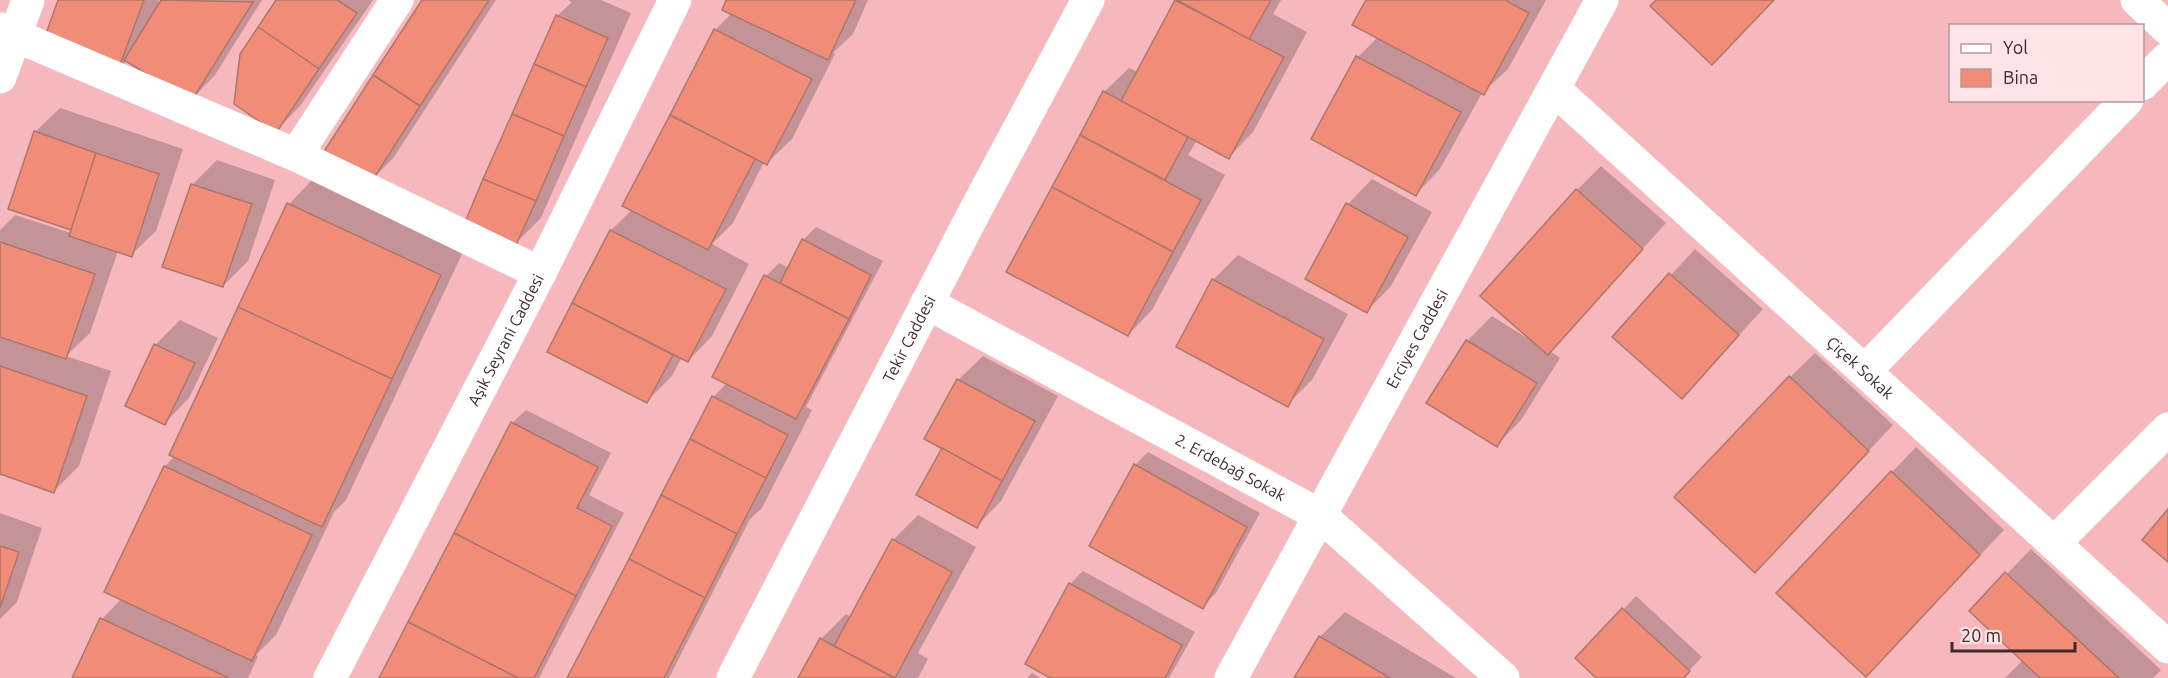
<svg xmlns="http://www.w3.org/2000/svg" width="2168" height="678" viewBox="0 0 2168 678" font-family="Ubuntu,sans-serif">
<rect width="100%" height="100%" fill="#f6b8bd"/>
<g fill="#0003">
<polygon points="60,0 159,0 157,9 163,0 262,0 215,75 191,100 128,60 117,71"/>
<polygon points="278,0 373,0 300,106 276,131"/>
<polygon points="424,0 496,0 394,157 370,182"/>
<polygon points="568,0 601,0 631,13 541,218 516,243 557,16 572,2"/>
<polygon points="728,0 868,0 853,34 833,53 835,54 792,139 767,163 764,162 733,223 712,244 749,264 712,336 688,361 682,357 672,376 647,401 549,351 611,230 632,210 624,206 715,30 732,13"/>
<polygon points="1177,0 1281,0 1273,14 1307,32 1253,132 1229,157 1197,140 1188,155 1225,175 1152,310 1128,335 1008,271 1104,92 1129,68 1138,72"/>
<polygon points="1367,0 1546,0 1508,69 1482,93 1440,169 1416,194 1358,57 1378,37"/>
<polygon points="60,108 183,149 156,231 131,255 118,251 90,333 66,356 111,371 79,466 54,491 0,473 0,230 15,215 71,233 72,229 35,132"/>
<polygon points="217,160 275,180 248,261 223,286 192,185"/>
<polygon points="1601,166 1666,223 1550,351 1560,358 1521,420 1497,445 1467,341 1492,316 1529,339 1577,190"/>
<polygon points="313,179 464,250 346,500 334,512 276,635 256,655 258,656 248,678 74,678 102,619 122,598 106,591 165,466 175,456 171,454 289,204"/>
<polygon points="1372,179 1432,212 1391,286 1367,311 1348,204"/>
<polygon points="816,227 883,261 806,407 812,410 762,508 750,519 669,678 569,678 713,397 727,383 766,276 779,263 789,268 803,240"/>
<polygon points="1695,249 1763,309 1682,397 1614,337"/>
<polygon points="1238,255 1348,314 1312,380 1287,405 1213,280"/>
<polygon points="180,320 218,338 189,398 165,423 155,345"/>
<polygon points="1815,353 1893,425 1779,546 1790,377"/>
<polygon points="983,356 1058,396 1001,501 977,526 944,448 958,380"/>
<polygon points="526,410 611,453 589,495 624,513 539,678 381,678 512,423"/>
<polygon points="1916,447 2004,530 1890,650 1892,472"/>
<polygon points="1148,452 1260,513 1216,593 1202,607 1135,465"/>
<polygon points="0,513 42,528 17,602 0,619"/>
<polygon points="918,515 976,547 918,653 928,659 918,678 800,678 821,639 846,614 851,617 893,540"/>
<polygon points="2031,549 2161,670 2153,678 2005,678 2023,660 1971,611"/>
<polygon points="1083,571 1195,632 1169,678 1054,678 1070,584"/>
<polygon points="1636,596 1702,657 1682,678 1599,678 1577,658"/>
<polygon points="1345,612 1456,678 1296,678 1320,637"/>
<polygon points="1032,673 1040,678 1027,678"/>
</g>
<g fill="#f08c77" stroke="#ae776b" stroke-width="1.5">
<polygon points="58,0 144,0 117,73 42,45"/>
<polygon points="161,0 253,2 191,102 124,60"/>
<polygon points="276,0 337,0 357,13 319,69 258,27"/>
<polygon points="422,0 489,0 420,106 373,75"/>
<polygon points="726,0 856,0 828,60 722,10"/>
<polygon points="1175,0 1284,57 1229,159 1121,101"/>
<polygon points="1177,0 1271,0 1249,39"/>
<polygon points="1366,0 1505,0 1529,13 1484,95 1352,25"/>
<polygon points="1656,0 1774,0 1712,65 1650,6"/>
<polygon points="556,15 608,38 586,87 534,64"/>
<polygon points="258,27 319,69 276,133 234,104 240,54"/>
<polygon points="714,29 812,79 767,165 670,115"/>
<polygon points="1356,56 1461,112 1416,196 1311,139"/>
<polygon points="534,64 586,87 564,136 512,114"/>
<polygon points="373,75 420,106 370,184 323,153"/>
<polygon points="1103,91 1188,137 1165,180 1080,135"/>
<polygon points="512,114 564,136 536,201 483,179"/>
<polygon points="670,115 755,159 708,250 622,206"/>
<polygon points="34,131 96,153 71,230 8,209"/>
<polygon points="1080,135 1201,200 1173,252 1052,187"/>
<polygon points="96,153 159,174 132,257 69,236"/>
<polygon points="483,179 536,201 516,245 465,222"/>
<polygon points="191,184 252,204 223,287 162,267"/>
<polygon points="1052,187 1173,252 1128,336 1006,272"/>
<polygon points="1576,189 1643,249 1548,355 1480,296"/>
<polygon points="287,203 441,275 392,379 238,307"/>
<polygon points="1346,203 1408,237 1367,313 1305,279"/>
<polygon points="610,230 726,289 688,362 572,303"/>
<polygon points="802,239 871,275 849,319 780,283"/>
<polygon points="0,242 95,274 66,359 0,337"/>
<polygon points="1669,273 1739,335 1682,399 1612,337"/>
<polygon points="764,275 849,319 796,419 712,377"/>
<polygon points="1212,279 1324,339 1288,407 1176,347"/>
<polygon points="572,303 673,355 647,403 547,352"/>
<polygon points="238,307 392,379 322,527 169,455"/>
<polygon points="1466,340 1537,383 1497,447 1426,403"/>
<polygon points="154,344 195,363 165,425 125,406"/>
<polygon points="0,366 87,396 54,493 0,474"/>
<polygon points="1789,376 1869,451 1755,573 1674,497"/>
<polygon points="957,379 1035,421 1002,481 924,439"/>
<polygon points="712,396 788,435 766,478 690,439"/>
<polygon points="511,422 598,467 577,508 612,526 576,596 454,533"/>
<polygon points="690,439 766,478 737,534 661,495"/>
<polygon points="942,448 1002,481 977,528 916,495"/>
<polygon points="1134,464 1247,527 1203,609 1089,546"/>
<polygon points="164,466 312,535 252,661 104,592"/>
<polygon points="1891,471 1980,555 1866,677 1776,593"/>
<polygon points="661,495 737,534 705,598 629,559"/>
<polygon points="2168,509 2168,562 2142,540"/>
<polygon points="454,533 576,596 534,678 518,678 408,622"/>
<polygon points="892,539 952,572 895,678 834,646"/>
<polygon points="0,546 19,552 0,608"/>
<polygon points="629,559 705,598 664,678 567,678"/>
<polygon points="2005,572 2119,678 2040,678 1969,611"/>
<polygon points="1069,583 1182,645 1165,678 1050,678 1025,664"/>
<polygon points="1622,608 1690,671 1684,678 1596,678 1575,658"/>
<polygon points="100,618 229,678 72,678"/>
<polygon points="408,622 518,678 379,678"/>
<polygon points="1319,636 1390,678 1294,678"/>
<polygon points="820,638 834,646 894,678 798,678"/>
</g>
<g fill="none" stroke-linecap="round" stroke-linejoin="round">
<g stroke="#fff" stroke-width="33">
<polyline points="2137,0 2168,29"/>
<polyline points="0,29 296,155 540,273"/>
<polyline points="0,77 28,0"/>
<polyline points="2142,84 2168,58"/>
<path id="s1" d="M1554 89 2168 647"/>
<polyline points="296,155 397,0"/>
<path id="s2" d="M927 303 1321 516 1503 678"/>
<polyline points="1865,371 2127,100"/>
<polyline points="2054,543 2168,429"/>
<path id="s3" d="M733 678 976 209 1088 0"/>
<path id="s4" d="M1231 678 1602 0"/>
</g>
<path stroke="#fff" stroke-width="33" id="s5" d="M330 678 540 273 675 0"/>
</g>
<g text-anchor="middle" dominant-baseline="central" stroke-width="4.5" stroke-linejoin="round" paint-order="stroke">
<g font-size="16" fill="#41292b" stroke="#fee4e6">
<text stroke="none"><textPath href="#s3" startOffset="382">Tekir Caddesi</textPath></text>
<text stroke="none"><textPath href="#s5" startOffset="381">Aşık Seyrani Caddesi</textPath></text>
<text stroke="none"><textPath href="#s4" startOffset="387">Erciyes Caddesi</textPath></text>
<text stroke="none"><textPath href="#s1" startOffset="414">Çiçek Sokak</textPath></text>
<text stroke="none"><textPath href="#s2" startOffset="345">2. Erdebağ Sokak</textPath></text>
</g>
</g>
<rect x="1949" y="24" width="195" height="78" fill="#fee4e6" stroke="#b2999b" stroke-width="1.5"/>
<rect x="1961" y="44" width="30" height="9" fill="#ffffff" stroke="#b2999b" stroke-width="1.5"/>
<text x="2003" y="54" font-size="18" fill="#41292b">Yol</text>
<rect x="1961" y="69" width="30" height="18" fill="#f08c77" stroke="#b2999b" stroke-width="1.5"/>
<text x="2003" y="84" font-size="18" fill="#41292b">Bina</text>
<path d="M1952 642v9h123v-9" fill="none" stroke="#41292b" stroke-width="3"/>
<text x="1961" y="642" font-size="18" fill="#41292b" stroke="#fee4e6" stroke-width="4.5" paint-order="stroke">20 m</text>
</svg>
